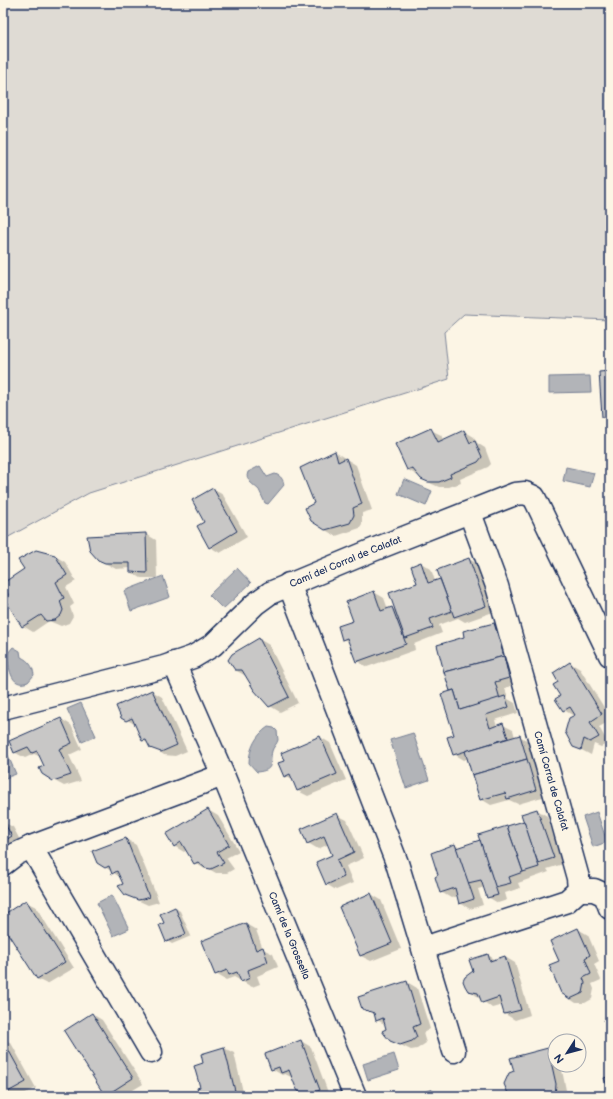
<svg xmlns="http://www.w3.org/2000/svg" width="613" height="1099" viewBox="0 0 613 1099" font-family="'Balsamiq Sans',sans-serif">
<rect width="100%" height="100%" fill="#fcf5e5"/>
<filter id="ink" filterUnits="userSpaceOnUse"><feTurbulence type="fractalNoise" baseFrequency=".025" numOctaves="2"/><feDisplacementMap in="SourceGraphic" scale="8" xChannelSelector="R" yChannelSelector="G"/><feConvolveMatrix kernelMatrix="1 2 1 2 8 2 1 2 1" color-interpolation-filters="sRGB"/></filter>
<g filter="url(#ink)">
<polygon fill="#dfdbd4" stroke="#7d8599" points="3,3 610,3 610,320 464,314 444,332 449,379 89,493 3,540"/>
<g fill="#b2b4b8" stroke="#767f94">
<polygon points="590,376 591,392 549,393 549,377"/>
<path d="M260 466 267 477 275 474C281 476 283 479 284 485L268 504 265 503 259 490 250 482 247 476 248 472Z"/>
<polygon points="566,467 594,473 590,487 563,481"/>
<polygon points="404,479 432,491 426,506 398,494"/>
<polygon points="237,568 251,583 223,609 209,595"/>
<polygon points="163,576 170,597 131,611 124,591"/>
<path d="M13 647 20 651 21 657C29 661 33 666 34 675L28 682C10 689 9 666 7 654Z"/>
<polygon points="81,703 96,736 82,742 67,709"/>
<path d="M268 727 274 728 277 731 278 740C277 744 273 747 272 751 269 764 275 770 257 772L249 763C249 749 256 735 268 727Z"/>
<polygon points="413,733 429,780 406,788 390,740"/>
<polygon points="3,744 16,774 3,779"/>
<polygon points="597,812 607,842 593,847 583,817"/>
<polygon points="112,895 129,929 113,936 97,903"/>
<polygon points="394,1054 399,1070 368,1080 363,1064"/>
</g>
<g fill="#0003">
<polygon points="610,372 610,421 603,417"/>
<polygon points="431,430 441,435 444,441 464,431 474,437 477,443 485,448 491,464 488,467 460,479 461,483 449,487 439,487 432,484 408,470 397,445"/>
<polygon points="335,452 356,465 372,510 362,513 362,525 360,528 336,536 325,530 316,503"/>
<polygon points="213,489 223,495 247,537 220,553 210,547 205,522"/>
<polygon points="146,534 156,540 157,578 141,578 131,572 131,568 116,569 99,560"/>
<polygon points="55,556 65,562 76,581 66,587 74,604 70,607 73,616 69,623 61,626 49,621 33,632 23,626 3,584"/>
<polygon points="469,559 479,565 496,611 465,622 458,618 439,625 442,633 414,644 415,650 367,667 357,661 351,643 343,639 374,592 384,598 388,609 392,608 395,610 418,584 421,563 431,569 435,581 441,579"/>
<polygon points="494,624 504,630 519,683 505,688 508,699 515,703 518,713 495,720 497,727 503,725 513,730 515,737 519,736 530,742 546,796 518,804 509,800 491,805 481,799 469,758 464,760 454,754 455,735 451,692 438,646 466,638"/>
<polygon points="259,639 269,645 298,703 280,712 270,706 246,676 235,670"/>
<polygon points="570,663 580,669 610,717 610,721 599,727 608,743 601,747 594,744 591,755 574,746 574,716 564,710 559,682"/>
<polygon points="152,691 162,697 187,751 175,756 164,755 143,740 136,725 122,717"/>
<polygon points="61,719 71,725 82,749 69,755 81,781 64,786 45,776 40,769 45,767 41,757 34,754 25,758 14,752"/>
<polygon points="320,737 330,743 346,780 308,796 298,791 294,781 285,776 286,761"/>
<polygon points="208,810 218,816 239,851 226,858 234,869 227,873 216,873 207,868 205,869 195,863 187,850 184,852 174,846"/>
<polygon points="537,810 547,816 563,864 547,869 549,872 518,883 520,888 505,893 507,900 498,903 488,897 485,887 478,889 483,905 470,909 460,903 458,896 451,898 441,892 439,876 455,845 460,848 481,841 525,821"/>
<polygon points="337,815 347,820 364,858 346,866 353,883 336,890 326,884 334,855 329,844 318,849 308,843"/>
<polygon points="3,822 13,827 21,842 3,856"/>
<polygon points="126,839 136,845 159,902 148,905 126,895 121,878 98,862"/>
<polygon points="371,894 381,900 401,949 371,961 361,956 340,907"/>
<polygon points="26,902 36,907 74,968 47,984 37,979 3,924 3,916"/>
<polygon points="175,908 180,911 191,936 172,944 167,941 165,924"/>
<polygon points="246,924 256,930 263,949 273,954 278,967 257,976 260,984 252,987 234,977 226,980 216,974"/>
<polygon points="578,929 588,935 599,961 594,964 601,980 592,984 594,989 592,999 585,1003 576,1003 561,993 560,962"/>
<polygon points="488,955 496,960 505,957 515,963 530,1015 515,1020 505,1014 503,1005 492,1008 469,990 464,981"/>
<polygon points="407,982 417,988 430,1029 423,1033 426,1043 417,1049 411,1050 390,1040 386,1025 377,1020 376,1014 363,1008"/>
<polygon points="92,1014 102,1020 143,1084 123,1096 106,1095"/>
<polygon points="3,1038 11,1043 36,1088 20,1096 14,1096 7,1092 3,1085"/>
<polygon points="301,1041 311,1047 329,1095 308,1096 299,1090 293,1078 285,1074 282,1075 272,1069"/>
<polygon points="224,1048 234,1053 244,1096 200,1096 198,1088 201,1087 205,1064"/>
<polygon points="548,1049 555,1053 555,1065 561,1065 566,1090 565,1096 510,1096 515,1071 511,1059"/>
<polygon points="432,1091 440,1096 411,1096"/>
</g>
<g fill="#c8c7c6" stroke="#1b2f5e">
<polygon points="610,371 610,417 602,417 599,372"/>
<polygon points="431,428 438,442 464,430 470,443 475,441 482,457 478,462 450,474 451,477 439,482 428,482 421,479 412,468 407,470 395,444"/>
<polygon points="335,451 338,462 346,458 362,504 353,508 354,515 350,523 325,530 311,521 305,508 314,503 300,468"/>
<polygon points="213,488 237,531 209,548 197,526 204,522 192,500"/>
<polygon points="146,533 147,573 130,572 130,563 105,563 98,560 90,551 87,536"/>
<polygon points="36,550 55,555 67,575 56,582 64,598 60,601 63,610 61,615 55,620 46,621 41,615 22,627 6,601 8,594 3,588 3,583 24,569 18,560"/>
<polygon points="469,558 486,606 454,617 437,570"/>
<polygon points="421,562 428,583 440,579 452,611 430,619 433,628 405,638 389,593 417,583 411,566"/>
<polygon points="374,591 381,611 392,607 406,644 356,662 347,638 342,640 338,626 353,621 346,602"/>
<polygon points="494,623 504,656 444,672 437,645 464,637 463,631"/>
<polygon points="259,638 289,697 269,707 254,690 242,670 235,670 228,660 232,654"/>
<polygon points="504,656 509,678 495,682 500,699 460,710 454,690 450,691 444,672"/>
<polygon points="570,662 602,714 590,722 599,737 590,742 584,739 581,750 573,747 565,732 569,718 575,715 570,707 563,711 555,699 560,696 553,685 558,682 553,673"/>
<polygon points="152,690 177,745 161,752 150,748 146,740 142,741 132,718 126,721 121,718 116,706"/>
<polygon points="454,690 460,710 505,696 509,707 486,715 490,728 503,723 508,738 453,755 447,737 454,735 441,694"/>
<polygon points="61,718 72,743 59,749 71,775 53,781 42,774 39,768 44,766 37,751 32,753 28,747 14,753 9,741"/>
<polygon points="520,735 527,759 472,775 465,751"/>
<polygon points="320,736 337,774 297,791 290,774 284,777 278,763 284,761 281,753"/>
<polygon points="527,759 536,790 507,799 505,793 480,800 472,775"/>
<polygon points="208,809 229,845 217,852 224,863 211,869 205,868 198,862 194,864 181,842 174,847 166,834"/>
<polygon points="537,809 554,858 538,863 521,814"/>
<polygon points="337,813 354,852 337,860 344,877 326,885 316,862 332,855 324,836 307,844 301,829"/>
<polygon points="3,821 12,836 3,842"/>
<polygon points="524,821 539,867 523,872 507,826"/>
<polygon points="507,826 523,872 509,877 511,883 495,887 478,835"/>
<polygon points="126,838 149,897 143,899 138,900 125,895 118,886 123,884 117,871 112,874 109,866 105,868 97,863 92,851"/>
<polygon points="480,840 498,895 487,898 481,880 468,883 456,848"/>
<polygon points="455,844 474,899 459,904 455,888 440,893 435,877 438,875 431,853"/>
<polygon points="371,893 392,943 360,956 339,907"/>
<polygon points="26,900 65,962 37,979 3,926 3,915"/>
<polygon points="175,907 186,934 166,942 159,925 164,923 160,914"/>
<polygon points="246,923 256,950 263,947 268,962 248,970 250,978 241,982 237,972 229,975 227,970 215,975 201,941"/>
<polygon points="578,928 590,955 585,958 591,974 583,978 585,983 583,993 570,999 561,993 549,965 559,961 550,941"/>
<polygon points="488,954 490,961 505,956 521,1010 504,1014 499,997 482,1003 478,993 468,991 465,986 463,981 465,977 473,971 469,960"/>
<polygon points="407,981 420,1024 413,1027 417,1037 412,1041 400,1045 390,1041 385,1035 382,1031 386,1029 383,1018 376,1021 374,1013 362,1009 358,997"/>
<polygon points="92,1013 133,1078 105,1096 64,1031"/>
<polygon points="610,1017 610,1038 604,1020"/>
<polygon points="3,1040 26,1082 6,1093 3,1087"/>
<polygon points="301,1040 320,1090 307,1095 298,1091 296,1088 289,1070 281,1073 279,1067 271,1070 265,1054"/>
<polygon points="224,1047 236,1095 199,1096 197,1088 200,1087 194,1066 203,1063 201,1054"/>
<polygon points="548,1048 556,1084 555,1096 509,1096 504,1084 509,1073 514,1071 510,1058"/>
<polygon points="610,1076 610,1093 604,1078"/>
<polygon points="432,1090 434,1096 406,1096"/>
</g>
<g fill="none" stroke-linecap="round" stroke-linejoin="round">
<g stroke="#1b2f5e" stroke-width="25">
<g id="minor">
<polyline points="289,584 397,863 454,1051"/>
<path id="s1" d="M174 663 223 775 355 1096"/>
<path id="s2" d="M3 708 164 667 193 657 213 645 255 604 270 593 373 550 515 494 525 493 534 497 610 655"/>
<polyline points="31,847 151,1052"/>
<polyline points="3,864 16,854 31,847 223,775"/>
<polyline points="579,890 594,890 605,895 610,908"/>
<polyline points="424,948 567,901 579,890 578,878 497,586 470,513"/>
</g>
</g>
<use href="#minor" stroke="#fcf5e5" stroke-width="22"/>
</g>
</g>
<g text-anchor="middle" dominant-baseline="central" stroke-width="3" stroke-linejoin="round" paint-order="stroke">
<g font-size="10" fill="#1b2f5e" stroke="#fcf5e5">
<text stroke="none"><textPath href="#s2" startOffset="379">Camí del Corral de Calafat</textPath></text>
<text transform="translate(551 781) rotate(74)">Camí Corral de Calafat</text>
<text stroke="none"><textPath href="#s1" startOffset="296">Camí de la Grossella</textPath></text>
</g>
</g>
<rect width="613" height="1099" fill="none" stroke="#fcf5e5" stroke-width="16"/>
<rect x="8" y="8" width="597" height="1083" fill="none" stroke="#1b2f5e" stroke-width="1.5" filter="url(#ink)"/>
<g transform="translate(567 1053) rotate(234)"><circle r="19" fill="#fcf5e5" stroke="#a2a6af"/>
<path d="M0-3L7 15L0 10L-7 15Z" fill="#1b2f5e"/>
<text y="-6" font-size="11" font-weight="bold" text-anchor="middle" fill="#1b2f5e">N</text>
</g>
</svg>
